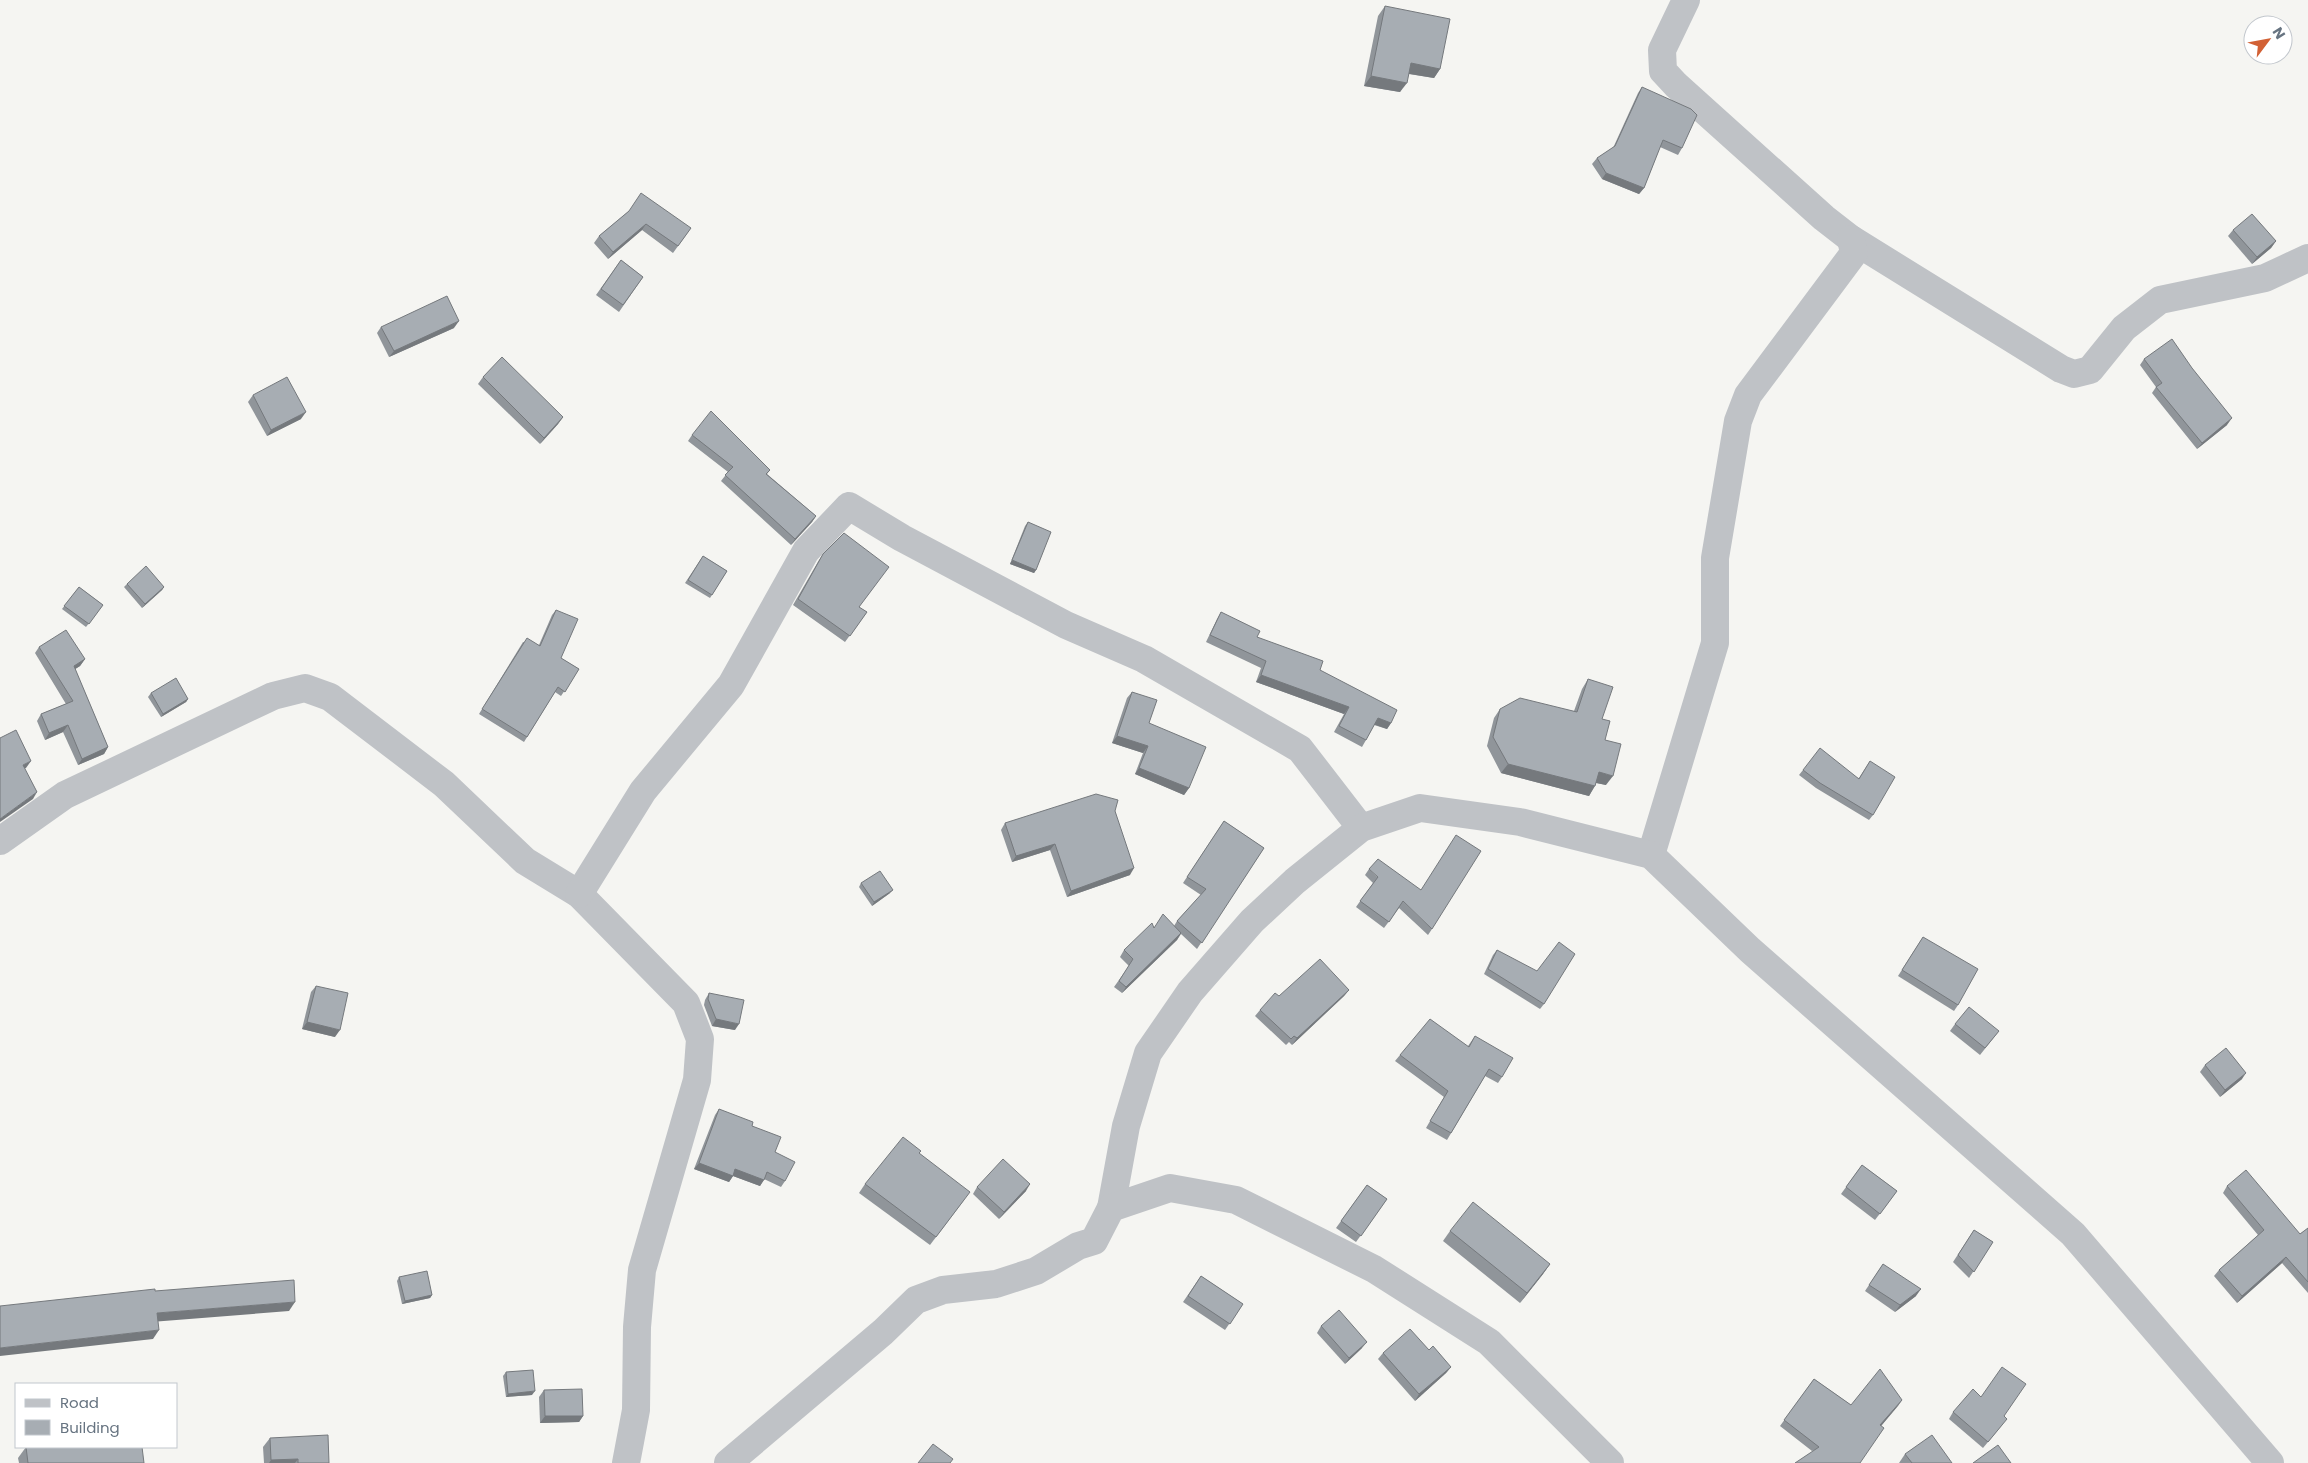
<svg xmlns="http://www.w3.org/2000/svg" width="2308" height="1463" viewBox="0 0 2308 1463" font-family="Poppins,sans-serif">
<rect width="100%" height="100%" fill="#f5f5f2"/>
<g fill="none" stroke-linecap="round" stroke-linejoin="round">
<g stroke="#bfc2c6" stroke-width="28">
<polyline points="1686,0 1662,50 1663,71 1676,85 1824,218 1851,239 2061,369 2074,374 2090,370 2124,328 2160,300 2265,278 2308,258"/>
<polyline points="0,841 65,795 273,696 305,688 330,697 444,784 525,861 579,894 686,1003 700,1039 697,1080 642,1270 637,1327 636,1410 626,1463"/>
<polyline points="1651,855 1715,643 1715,558 1738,421 1748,395 1854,253 1851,239"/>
<polyline points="579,894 643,791 731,685 806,551 849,506 902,538 1066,625 1144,659 1300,749 1361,828"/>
<polyline points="1111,1208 1126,1126 1148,1053 1190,992 1252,921 1295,881 1361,828 1420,808 1520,822 1651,855 1750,950 2073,1234 2270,1463"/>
<polyline points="728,1463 883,1332 916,1300 943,1290 996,1284 1036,1271 1078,1246 1094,1241 1111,1208 1170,1188 1236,1200 1374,1269 1489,1342 1610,1463"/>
</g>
</g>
<g fill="#90959a">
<polygon points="1385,6 1440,69 1434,78 1409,74 1400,92 1364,86 1378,16"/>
<polygon points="1642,87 1682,148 1678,155 1660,147 1644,188 1639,194 1602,179 1592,164 1597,158 1613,148 1638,93"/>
<polygon points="629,211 691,228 673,253 642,230 608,259 594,243 599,236"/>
<polygon points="2233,230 2276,241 2271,248 2252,264 2228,236"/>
<polygon points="621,260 643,277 619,312 596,295"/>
<polygon points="381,327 454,328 389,357 377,333"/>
<polygon points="2144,359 2227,425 2197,449 2152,393 2156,387 2140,365"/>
<polygon points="483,377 563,417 558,424 540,444 478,384"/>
<polygon points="253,395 301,419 267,436 248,402"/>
<polygon points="692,435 770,470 767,474 816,516 812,522 791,545 721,481 728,472 688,441"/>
<polygon points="1028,522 1036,570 1034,573 1010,564 1025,526"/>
<polygon points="823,554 859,607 867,612 845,642 793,605 819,560"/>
<polygon points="703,556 727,571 710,598 685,583"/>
<polygon points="127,584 164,587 162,590 142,608 124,587"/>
<polygon points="79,587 103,605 86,627 62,609"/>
<polygon points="556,610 561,658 579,669 561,696 555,692 524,742 479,714 523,642 539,645 552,615"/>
<polygon points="1221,612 1257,637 1320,670 1391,723 1387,729 1374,725 1366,740 1362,747 1334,732 1344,714 1256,682 1261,668 1206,642 1217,619"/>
<polygon points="39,647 85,659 80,666 75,669 108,747 104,754 78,765 63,732 45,740 37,721 41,714 66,704 35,653"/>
<polygon points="1588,679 1602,719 1605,740 1606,785 1596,783 1589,796 1501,773 1487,746 1494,718 1500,709 1574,711 1582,689"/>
<polygon points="1132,692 1149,723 1189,788 1184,795 1135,774 1143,753 1112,743 1127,698"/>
<polygon points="151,693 188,699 186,702 161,717 148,697"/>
<polygon points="1870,761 1873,815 1869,820 1816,788 1799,775 1803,770 1859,778"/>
<polygon points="1115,811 1130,875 1067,897 1050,850 1012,862 1001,830 1005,823"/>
<polygon points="1224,821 1264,848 1197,949 1181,934 1177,940 1122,993 1114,987 1129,966 1120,957 1124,950 1154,927 1174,926 1177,921 1201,895 1183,883"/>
<polygon points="1369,869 1432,929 1428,935 1399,908 1384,928 1356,907 1373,883 1365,875"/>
<polygon points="861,883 890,893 872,906 859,887"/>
<polygon points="1923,937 1958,1005 1954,1011 1898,976"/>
<polygon points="1497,950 1544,1004 1540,1009 1484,974 1493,955"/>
<polygon points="316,986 335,1037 302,1029 311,992"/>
<polygon points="1349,990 1344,996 1292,1045 1289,1042 1286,1045 1255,1016 1260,1010 1279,996"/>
<polygon points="709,993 735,1030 712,1026 704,1005 705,1000"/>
<polygon points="1955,1024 1999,1031 1980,1055 1950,1031"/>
<polygon points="1475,1036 1502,1077 1498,1083 1485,1076 1447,1140 1426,1128 1444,1097 1395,1061 1400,1055 1468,1046"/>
<polygon points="2205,1065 2242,1079 2220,1097 2200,1072"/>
<polygon points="719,1109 752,1126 775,1152 785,1181 781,1187 764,1179 760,1186 733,1176 729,1182 694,1169 715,1115"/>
<polygon points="919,1153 964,1200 930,1245 859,1193 865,1184"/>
<polygon points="1862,1165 1897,1191 1875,1220 1841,1194"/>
<polygon points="1367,1185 1387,1199 1356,1242 1336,1228"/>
<polygon points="2227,1186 2300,1234 2308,1228 2308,1293 2282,1263 2237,1303 2214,1276 2219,1270 2258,1235 2223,1193"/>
<polygon points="977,1187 1026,1191 999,1219 973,1194"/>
<polygon points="1974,1230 1993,1242 1969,1278 1953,1262"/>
<polygon points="1450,1231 1550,1264 1543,1274 1520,1303 1443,1241"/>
<polygon points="1883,1264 1916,1296 1895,1312 1865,1291"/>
<polygon points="1201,1276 1243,1304 1225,1330 1183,1302"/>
<polygon points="399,1277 432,1295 430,1298 402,1304 397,1281"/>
<polygon points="1321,1326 1362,1348 1345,1364 1317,1333"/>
<polygon points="1429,1350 1451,1367 1446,1373 1415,1401 1378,1359 1383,1353"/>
<polygon points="506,1372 532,1395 506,1397 503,1376"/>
<polygon points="1814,1379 1851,1405 1902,1400 1881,1426 1812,1451 1780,1426"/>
<polygon points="544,1390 583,1416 579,1422 540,1423 539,1397"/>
<polygon points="1981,1397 2004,1416 2002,1425 1983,1448 1949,1419 1953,1412"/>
<polygon points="270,1438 329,1463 264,1463 263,1447"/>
<polygon points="26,1447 144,1463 19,1463 18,1458"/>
<polygon points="1905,1454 1952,1463 1899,1463"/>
</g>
<g fill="#75797d">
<polygon points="1411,63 1440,69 1434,78 1404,73"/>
<polygon points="1371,76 1407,83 1400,92 1364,86"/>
<polygon points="1606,173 1644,188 1639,194 1602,179"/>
<polygon points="646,224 642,230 608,259 613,252"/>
<polygon points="2276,241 2271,248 2252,264 2257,257"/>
<polygon points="459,321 454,328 389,357 394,351"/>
<polygon points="306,412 301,419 267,436 271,430"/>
<polygon points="563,417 558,424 540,444 544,438"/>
<polygon points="2232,418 2227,425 2197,449 2202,443"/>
<polygon points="816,516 812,522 791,545 795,539"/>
<polygon points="1012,560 1036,570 1034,573 1010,564"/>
<polygon points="164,587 162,590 142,608 145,604"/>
<polygon points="85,659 80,666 69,673 74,666"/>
<polygon points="1261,675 1349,707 1344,714 1256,682"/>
<polygon points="188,699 186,702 161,717 163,714"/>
<polygon points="1378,718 1391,723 1387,729 1373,724"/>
<polygon points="68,725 63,732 45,740 49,733"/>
<polygon points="1117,736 1148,746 1143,753 1112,743"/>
<polygon points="108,747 104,754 78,765 82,759"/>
<polygon points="31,761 26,768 18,771 23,765"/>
<polygon points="1508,764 1595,786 1589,796 1501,773"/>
<polygon points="1139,768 1189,788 1184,795 1135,774"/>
<polygon points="1599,772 1613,776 1606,785 1592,782"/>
<polygon points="37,792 33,799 0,822 0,819"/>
<polygon points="1055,844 1050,850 1012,862 1016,856"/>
<polygon points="1134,868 1130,875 1067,897 1071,891"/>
<polygon points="893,890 890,893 872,906 874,902"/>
<polygon points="1181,933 1177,940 1122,993 1126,987"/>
<polygon points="1349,990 1344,996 1292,1045 1297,1038"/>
<polygon points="716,1019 739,1024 735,1030 712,1026"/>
<polygon points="307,1022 340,1030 335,1037 302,1029"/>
<polygon points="2246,1073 2242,1079 2220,1097 2225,1090"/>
<polygon points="699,1163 735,1169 764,1180 760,1186 733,1176 729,1182 694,1169"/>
<polygon points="1030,1184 1026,1191 999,1219 1004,1212"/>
<polygon points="2286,1257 2282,1263 2237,1303 2242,1296"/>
<polygon points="1550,1264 1543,1274 1520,1303 1527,1293"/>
<polygon points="1921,1289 1916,1296 1895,1312 1900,1305"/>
<polygon points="432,1295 430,1298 402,1304 405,1301"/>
<polygon points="295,1302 289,1311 151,1322 157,1313"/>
<polygon points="159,1330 153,1339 0,1356 0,1348"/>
<polygon points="1367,1342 1362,1348 1345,1364 1349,1358"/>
<polygon points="1451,1367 1446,1373 1415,1401 1419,1394"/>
<polygon points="535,1391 532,1395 506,1397 508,1394"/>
<polygon points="1902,1400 1898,1406 1876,1432 1880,1425"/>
<polygon points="545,1416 583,1416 579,1422 540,1423"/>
<polygon points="298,1459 295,1463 269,1463 271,1460"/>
</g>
<g fill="#a7adb3" stroke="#75797d">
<polygon points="1385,6 1450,19 1440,69 1411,63 1407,83 1371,76"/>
<polygon points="1642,87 1691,109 1697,115 1682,148 1663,140 1644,188 1606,173 1597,158 1615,146"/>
<polygon points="641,193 691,228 678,246 646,224 613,252 599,236 629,211"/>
<polygon points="2252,214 2276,241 2257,257 2233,230"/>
<polygon points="621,260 643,277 623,305 601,289"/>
<polygon points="447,296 459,321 394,351 381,327"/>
<polygon points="2172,339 2192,368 2232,418 2202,443 2156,387 2162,383 2144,359"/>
<polygon points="502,357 563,417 544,438 483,377"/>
<polygon points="287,377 306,412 271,430 253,395"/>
<polygon points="711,411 770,470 766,474 816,516 795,539 725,475 733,467 692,435"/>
<polygon points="1028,522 1051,532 1036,570 1012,560"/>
<polygon points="844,533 889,567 859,607 867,612 850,636 798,599 823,554"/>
<polygon points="703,556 727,571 712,595 688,580"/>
<polygon points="146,566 164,587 145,604 127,584"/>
<polygon points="79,587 103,605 89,624 64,606"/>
<polygon points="556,610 578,619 561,658 579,669 565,692 558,687 527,737 482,709 527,638 540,646"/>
<polygon points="1221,612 1260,631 1257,637 1323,661 1320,670 1397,710 1391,723 1378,718 1366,740 1339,726 1349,707 1261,675 1266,661 1210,635"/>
<polygon points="66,630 85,659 74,666 108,747 82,759 68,725 49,733 41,714 73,701 39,647"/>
<polygon points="176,678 188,699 163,714 151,693"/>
<polygon points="1588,679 1613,687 1602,719 1610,721 1605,740 1621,744 1613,776 1599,772 1595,786 1508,764 1493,737 1500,709 1520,698 1577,712"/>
<polygon points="1132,692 1157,700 1149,723 1206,747 1189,788 1139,768 1148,746 1117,736"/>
<polygon points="16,730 31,761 23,765 37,792 0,819 0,738"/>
<polygon points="1820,748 1859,779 1870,761 1895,777 1873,815 1820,783 1803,770"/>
<polygon points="1096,794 1118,800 1115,811 1134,868 1071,891 1055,844 1016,856 1005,823"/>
<polygon points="1224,821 1264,848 1202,943 1177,921 1206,889 1187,877"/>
<polygon points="1456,835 1481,851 1432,929 1403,901 1389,922 1360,901 1378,877 1369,869 1378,859 1421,890"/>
<polygon points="880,871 893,890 874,902 861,883"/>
<polygon points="1163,914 1181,933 1126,987 1119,981 1133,959 1124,950 1152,923 1154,928"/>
<polygon points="1923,937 1978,969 1958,1005 1902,970"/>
<polygon points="1559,942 1575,954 1544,1004 1488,969 1497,950 1537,971"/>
<polygon points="1320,959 1349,990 1297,1038 1294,1036 1291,1039 1260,1010 1275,993 1279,996"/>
<polygon points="316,986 348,993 340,1030 307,1022"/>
<polygon points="709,993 744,1000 739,1024 716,1019 708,999"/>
<polygon points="1969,1007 1999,1031 1985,1048 1955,1024"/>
<polygon points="1430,1019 1469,1047 1475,1036 1513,1058 1502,1077 1489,1069 1451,1133 1430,1121 1448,1091 1400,1055"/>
<polygon points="2226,1048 2246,1073 2225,1090 2205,1065"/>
<polygon points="719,1109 753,1122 752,1126 781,1137 775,1152 795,1162 785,1181 767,1172 764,1180 735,1169 733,1176 699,1163"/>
<polygon points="903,1137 921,1151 919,1153 970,1192 936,1237 865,1184"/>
<polygon points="1003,1159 1030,1184 1004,1212 977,1187"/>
<polygon points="1862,1165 1897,1191 1880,1214 1846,1187"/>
<polygon points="2246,1170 2300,1234 2308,1228 2308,1282 2286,1257 2242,1296 2219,1270 2264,1230 2227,1186"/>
<polygon points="1367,1185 1387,1199 1361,1236 1341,1221"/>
<polygon points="1473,1202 1550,1264 1527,1293 1450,1231"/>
<polygon points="1974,1230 1993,1242 1974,1272 1958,1255"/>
<polygon points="1883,1264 1921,1289 1900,1305 1869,1285"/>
<polygon points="427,1271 432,1295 405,1301 399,1277"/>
<polygon points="1201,1276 1243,1304 1230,1324 1188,1296"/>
<polygon points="294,1280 295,1302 157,1313 159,1330 0,1348 0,1306 155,1289 155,1291"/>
<polygon points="1339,1310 1367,1342 1349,1358 1321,1326"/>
<polygon points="1410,1329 1429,1350 1433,1346 1451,1367 1419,1394 1383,1353"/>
<polygon points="2002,1367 2026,1384 2004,1416 2007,1419 1988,1442 1953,1412 1973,1389 1981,1397"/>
<polygon points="1880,1369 1902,1400 1880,1425 1884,1428 1860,1463 1795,1463 1819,1447 1784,1420 1814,1379 1851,1405"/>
<polygon points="533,1370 535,1391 508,1394 506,1372"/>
<polygon points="582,1389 583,1416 545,1416 544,1390"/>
<polygon points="328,1435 329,1463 298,1463 298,1459 271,1460 270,1438"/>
<polygon points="1932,1435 1952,1463 1912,1463 1905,1454"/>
<polygon points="933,1444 953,1459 950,1463 918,1463"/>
<polygon points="1998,1445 2011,1463 1973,1463"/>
<polygon points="26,1447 142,1447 144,1463 28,1463"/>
</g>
<rect x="15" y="1383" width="162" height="65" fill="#ffffff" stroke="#c2c7cd"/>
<rect x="25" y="1399" width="25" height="8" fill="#bfc2c6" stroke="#c2c7cd"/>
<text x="60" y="1408" font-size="15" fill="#677481">Road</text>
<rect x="25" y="1420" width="25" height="15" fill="#a7adb3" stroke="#c2c7cd"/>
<text x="60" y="1433" font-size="15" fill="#677481">Building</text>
<g transform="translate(2268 40) rotate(58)"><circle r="24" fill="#ffffff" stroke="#c2c7cd"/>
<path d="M0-4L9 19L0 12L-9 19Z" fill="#d26135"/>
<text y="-8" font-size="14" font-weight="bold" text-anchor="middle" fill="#677481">N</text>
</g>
</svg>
